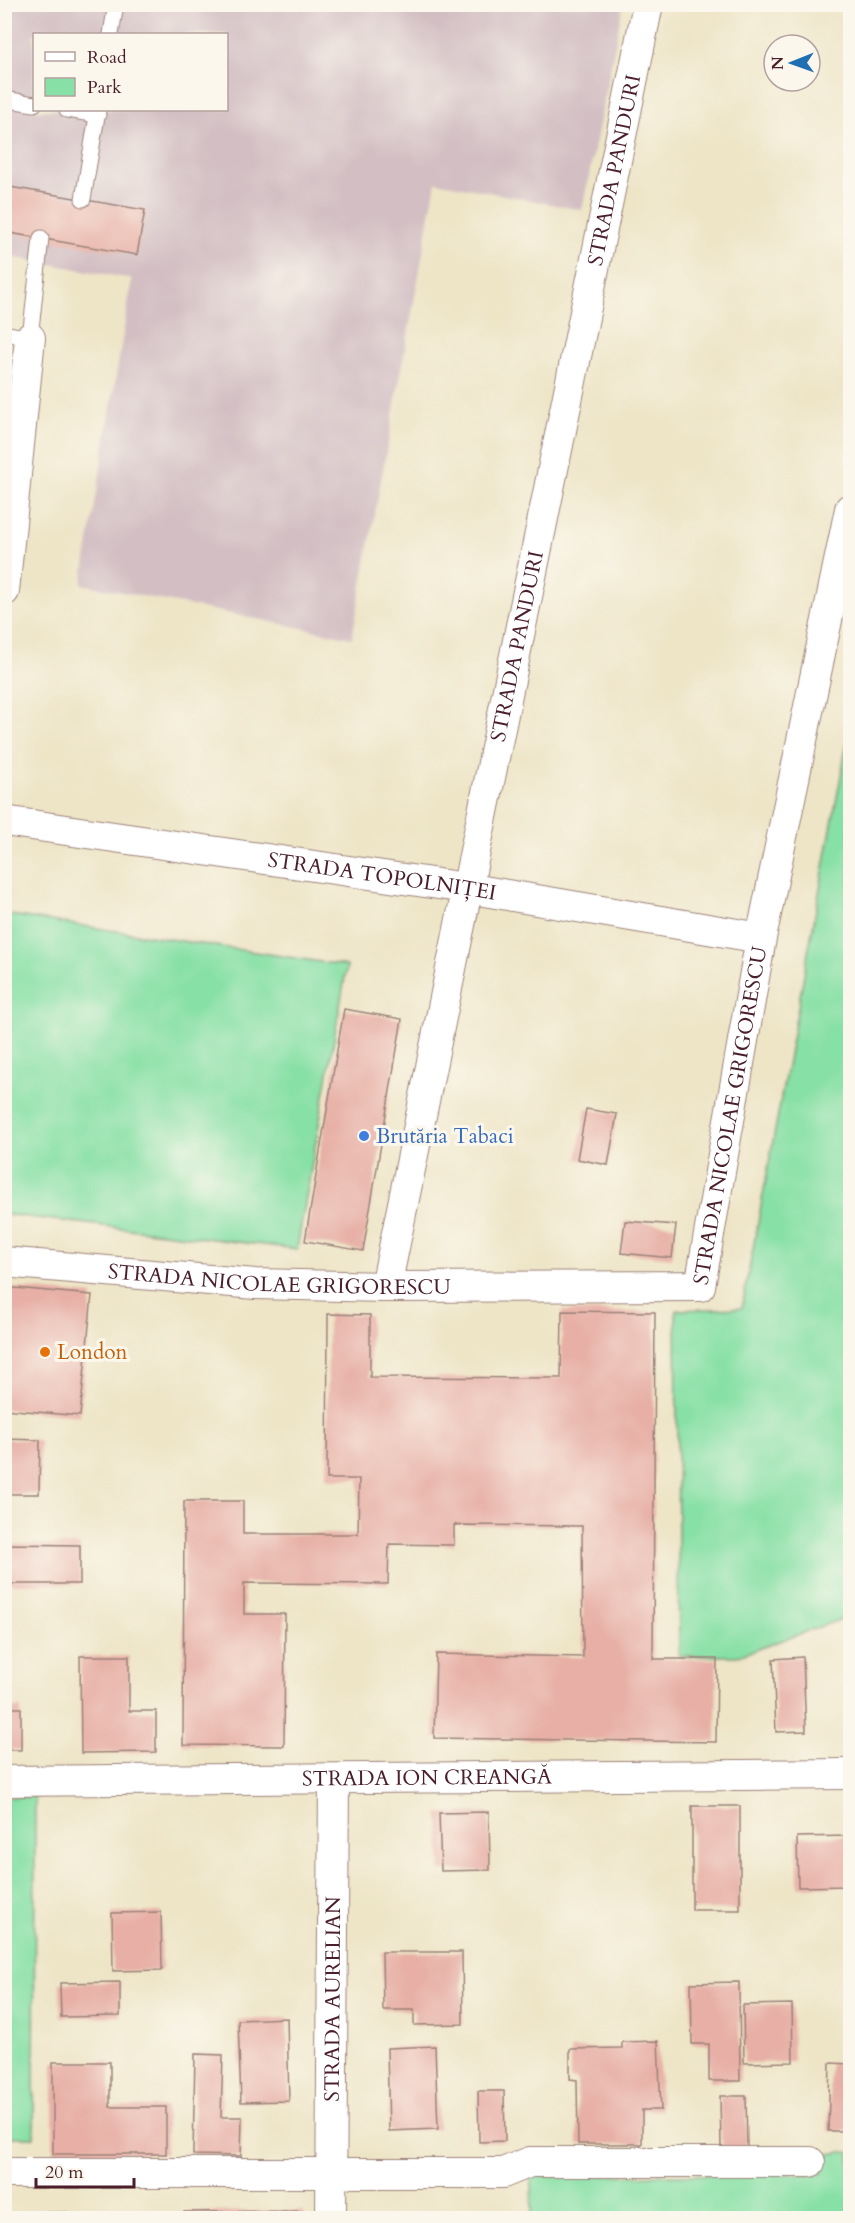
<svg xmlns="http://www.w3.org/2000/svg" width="855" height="2223" viewBox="0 0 855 2223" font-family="Cardo,serif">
<rect width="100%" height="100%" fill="#fbf7ec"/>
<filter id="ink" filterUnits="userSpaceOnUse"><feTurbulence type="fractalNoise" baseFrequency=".0167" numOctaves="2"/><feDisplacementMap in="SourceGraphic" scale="12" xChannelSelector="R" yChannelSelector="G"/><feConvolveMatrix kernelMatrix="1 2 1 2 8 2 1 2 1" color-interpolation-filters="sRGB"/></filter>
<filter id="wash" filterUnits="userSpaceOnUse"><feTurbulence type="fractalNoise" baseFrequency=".008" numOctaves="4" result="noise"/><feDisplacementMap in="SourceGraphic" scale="24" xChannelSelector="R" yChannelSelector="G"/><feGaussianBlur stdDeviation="1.35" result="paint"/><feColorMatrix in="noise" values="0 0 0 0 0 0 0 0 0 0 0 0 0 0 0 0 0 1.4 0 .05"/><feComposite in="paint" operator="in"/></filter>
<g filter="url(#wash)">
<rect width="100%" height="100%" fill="#eee5c7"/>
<path fill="#d2bec3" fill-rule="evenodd" d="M4 5H623L582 210 436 182 352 638 82 584 132 279 5 256ZM34 34H226V110H34Z"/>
<g fill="#87e0a5" stroke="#688068" stroke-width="1.5">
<polygon points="850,727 850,1616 738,1656 679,1656 676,1310 742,1308"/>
<polygon points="4,914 347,966 297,1249 5,1214"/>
<polygon points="5,1797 35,1797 34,2137 5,2137"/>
<polygon points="850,2151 850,2218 532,2218 531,2176 822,2174 821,2155"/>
</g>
<g id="blocks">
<g fill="#e7afa5">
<polygon points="4,186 145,210 137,255 4,232"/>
<polygon points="344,1009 402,1019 363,1251 305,1241"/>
<polygon points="586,1109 617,1114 608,1165 577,1159"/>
<polygon points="625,1221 676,1225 672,1258 621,1253"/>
<polygon points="4,1287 92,1295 80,1416 4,1409"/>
<polygon points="562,1311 655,1312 653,1659 717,1659 716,1742 434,1738 436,1654 583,1657 582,1526 454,1525 454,1545 389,1544 388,1584 244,1583 244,1614 285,1614 284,1746 183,1745 184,1501 243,1501 243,1534 358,1534 359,1479 327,1479 328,1314 370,1315 370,1377 561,1378"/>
<polygon points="4,1439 40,1440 39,1494 4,1494"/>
<polygon points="5,1544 80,1545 80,1584 5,1584"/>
<polygon points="80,1656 129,1656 129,1711 156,1711 156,1752 81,1753"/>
<polygon points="803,1657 806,1731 776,1732 773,1659"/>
<rect x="4" y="1708" width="17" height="42"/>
<rect x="692" y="1806" width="48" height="104"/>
<polygon points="489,1812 490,1870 441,1871 439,1813"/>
<polygon points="850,1836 850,1886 798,1887 797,1837"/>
<polygon points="161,1912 162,1970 113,1971 112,1913"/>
<polygon points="382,1952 462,1952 463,2024 414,2025 414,2010 383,2010"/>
<polygon points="120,1982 120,2016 61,2017 60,1983"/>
<polygon points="739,1982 740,2081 709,2081 709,2044 692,2044 691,1983"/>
<polygon points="792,2004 793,2062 744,2063 743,2005"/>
<polygon points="287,2018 289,2101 241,2102 238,2020"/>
<polygon points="658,2041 661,2110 642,2110 642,2144 578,2144 577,2080 570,2079 570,2049 622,2048 622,2042"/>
<polygon points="435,2046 438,2129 389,2131 387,2048"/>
<polygon points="195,2054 223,2055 221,2117 242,2117 241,2156 193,2155"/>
<polygon points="53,2062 110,2062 110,2107 166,2107 166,2154 53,2154"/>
<polygon points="830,2063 850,2064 850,2131 828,2131"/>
<polygon points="478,2091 504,2091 505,2141 479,2142"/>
<polygon points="720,2096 746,2096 747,2147 721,2147"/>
<polygon points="303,2211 303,2218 184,2218 184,2212"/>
<polygon points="67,2212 67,2218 4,2218 4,2213"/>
</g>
</g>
</g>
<g filter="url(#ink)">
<use href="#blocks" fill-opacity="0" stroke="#9c8279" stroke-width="1.5"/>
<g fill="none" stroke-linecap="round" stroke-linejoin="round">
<g stroke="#9c8279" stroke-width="17">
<g id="service">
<polyline points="111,34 116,4"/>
<polyline points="4,99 34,104"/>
<polyline points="67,110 98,115"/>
<polyline points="83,199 98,110"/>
<polyline points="4,333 30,338 41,238"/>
</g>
</g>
<g stroke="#9c8279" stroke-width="32">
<g id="minor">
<polyline points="4,591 30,338"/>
<path id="s1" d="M4 821 466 888 761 938"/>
<path id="s2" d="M4 1262 255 1284 386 1287 700 1286 761 938 850 509"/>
<path id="s3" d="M386 1287 648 4"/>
<path id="s4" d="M4 1781 850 1774"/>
<polyline points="4,2173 503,2173 530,2162 810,2162"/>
<path id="s5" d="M331 2218 334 1779"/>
</g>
</g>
<use href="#service" stroke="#fff" stroke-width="15"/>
<use href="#minor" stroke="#fff" stroke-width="30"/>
</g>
</g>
<circle fill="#3f7fe0" stroke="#fbf7ec" stroke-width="2" cx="364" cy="1136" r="6"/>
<circle fill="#e8710a" stroke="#fbf7ec" stroke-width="2" cx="45" cy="1352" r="6"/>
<g text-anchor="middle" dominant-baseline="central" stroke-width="6" stroke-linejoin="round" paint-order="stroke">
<g font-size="21" fill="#4a1f2b" stroke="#fbf7ec">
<text stroke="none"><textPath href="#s3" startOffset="1140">STRADA PANDURI</textPath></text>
<text stroke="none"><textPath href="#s3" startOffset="654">STRADA PANDURI</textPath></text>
<text stroke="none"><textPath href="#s1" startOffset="382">STRADA TOPOLNIȚEI</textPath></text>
<text stroke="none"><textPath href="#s2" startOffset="870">STRADA NICOLAE GRIGORESCU</textPath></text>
<text stroke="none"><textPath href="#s2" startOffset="276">STRADA NICOLAE GRIGORESCU</textPath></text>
<text stroke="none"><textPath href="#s4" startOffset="423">STRADA ION CREANGĂ</textPath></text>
<text stroke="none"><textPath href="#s5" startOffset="219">STRADA AURELIAN</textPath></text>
</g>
<g font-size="21" fill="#366cbe" stroke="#fbf7ec" text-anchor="start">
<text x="376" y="1136">Brutăria Tabaci</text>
</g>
<g font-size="21" fill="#c56008" stroke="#fbf7ec" text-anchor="start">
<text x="57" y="1352">London</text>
</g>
</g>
<rect width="855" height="2223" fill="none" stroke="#fbf7ec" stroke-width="24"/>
<rect x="33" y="33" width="195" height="78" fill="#fbf7ec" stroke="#b4a19f" stroke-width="1.5"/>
<rect x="45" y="52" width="30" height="9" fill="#ffffff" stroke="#b4a19f" stroke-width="1.5"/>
<text x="87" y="63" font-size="18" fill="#4a1f2b">Road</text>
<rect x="45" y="78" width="30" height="18" fill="#87e0a5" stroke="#b4a19f" stroke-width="1.5"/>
<text x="87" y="93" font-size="18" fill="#4a1f2b">Park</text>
<g transform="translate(792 63) rotate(269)"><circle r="28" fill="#fbf7ec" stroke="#b4a19f" stroke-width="1.5"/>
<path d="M0-4.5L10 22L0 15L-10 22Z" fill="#1f6fb2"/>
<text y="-9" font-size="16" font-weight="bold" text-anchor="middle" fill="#4a1f2b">N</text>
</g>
<path d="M36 2178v9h98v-9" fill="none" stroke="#4a1f2b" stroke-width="3"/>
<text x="45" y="2178" font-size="18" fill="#4a1f2b" stroke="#fbf7ec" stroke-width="4.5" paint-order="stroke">20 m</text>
</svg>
